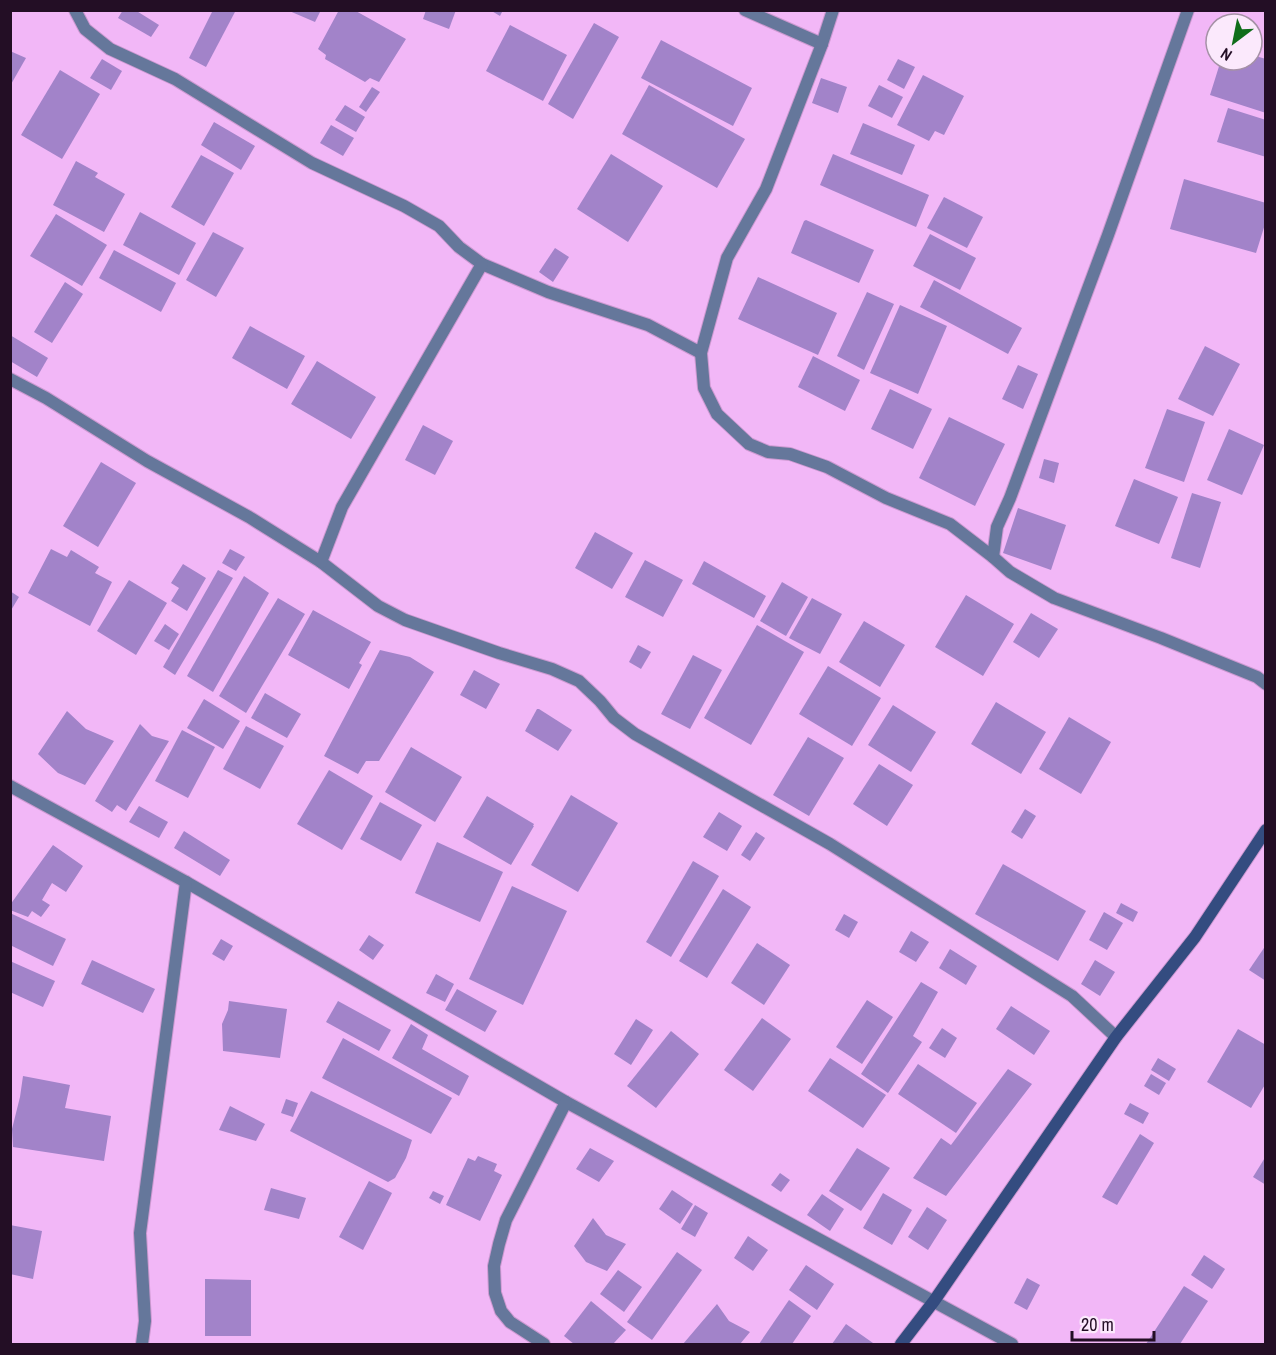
<svg xmlns="http://www.w3.org/2000/svg" width="1276" height="1355" viewBox="0 0 1276 1355" font-family="'Archivo Narrow',sans-serif">
<rect width="100%" height="100%" fill="#f2b7f7"/>
<g fill="#a283c9">
<polygon points="123,10 135,10 159,25 151,37 118,18"/>
<polygon points="213,10 236,10 206,67 189,58"/>
<polygon points="287,10 321,10 315,22"/>
<polygon points="339,10 354,10 406,39 379,82 370,78 365,82 325,59 326,55 318,49"/>
<polygon points="426,10 456,10 449,29 423,19"/>
<polygon points="490,10 503,10 500,16"/>
<polygon points="594,23 619,37 573,119 548,104"/>
<polygon points="510,25 567,55 543,101 486,71"/>
<polygon points="661,40 752,88 733,126 641,78"/>
<polygon points="10,51 26,58 10,86"/>
<polygon points="1252,55 1266,59 1266,113 1210,95 1221,60 1252,60"/>
<polygon points="102,59 122,71 111,90 90,78"/>
<polygon points="898,59 915,67 904,89 887,80"/>
<polygon points="60,70 100,94 62,159 21,135"/>
<polygon points="923,75 964,96 944,135 935,131 929,141 897,125"/>
<polygon points="821,78 847,87 838,113 812,103"/>
<polygon points="649,85 745,139 717,188 622,134"/>
<polygon points="879,85 903,97 892,118 868,106"/>
<polygon points="372,87 380,92 366,112 359,107"/>
<polygon points="345,105 365,117 356,132 335,120"/>
<polygon points="1228,108 1266,120 1266,157 1217,142"/>
<polygon points="214,122 255,146 241,170 201,145"/>
<polygon points="863,123 915,145 902,175 850,154"/>
<polygon points="331,125 354,138 343,156 320,143"/>
<polygon points="611,154 663,186 628,242 577,209"/>
<polygon points="833,154 929,195 916,227 820,185"/>
<polygon points="201,155 234,173 204,226 171,207"/>
<polygon points="76,161 98,173 95,177 125,194 104,232 53,205"/>
<polygon points="1184,179 1266,203 1266,221 1256,253 1170,229"/>
<polygon points="944,197 983,217 967,248 927,228"/>
<polygon points="140,212 196,243 179,275 123,245"/>
<polygon points="56,214 107,245 82,286 30,256"/>
<polygon points="806,220 874,250 859,283 791,253 804,221"/>
<polygon points="213,232 244,248 216,297 186,280"/>
<polygon points="930,234 976,258 960,290 913,266"/>
<polygon points="555,248 569,257 553,282 539,272"/>
<polygon points="114,250 176,283 161,312 99,278"/>
<polygon points="758,277 837,313 818,355 738,319"/>
<polygon points="934,280 1022,328 1008,354 920,307"/>
<polygon points="65,282 83,294 52,343 34,332"/>
<polygon points="867,292 894,304 864,370 837,356"/>
<polygon points="900,305 947,326 918,394 870,373"/>
<polygon points="250,326 305,356 287,389 232,358"/>
<polygon points="10,335 48,358 37,377 10,361"/>
<polygon points="1205,346 1240,364 1213,416 1178,399"/>
<polygon points="813,356 860,380 845,411 798,387"/>
<polygon points="317,361 376,397 351,439 291,404"/>
<polygon points="1018,365 1038,374 1023,409 1002,399"/>
<polygon points="890,389 932,409 913,449 871,429"/>
<polygon points="1167,409 1205,422 1184,482 1145,468"/>
<polygon points="949,417 1005,444 975,506 919,478"/>
<polygon points="423,425 453,441 435,475 405,460"/>
<polygon points="1229,429 1264,445 1242,495 1207,480"/>
<polygon points="1044,459 1059,463 1054,483 1039,478"/>
<polygon points="101,462 136,483 98,547 63,526"/>
<polygon points="1134,479 1178,497 1159,544 1115,526"/>
<polygon points="1192,493 1221,502 1200,568 1171,558"/>
<polygon points="1018,508 1066,525 1051,570 1003,553"/>
<polygon points="595,532 633,553 612,589 575,568"/>
<polygon points="51,549 67,557 71,550 99,567 95,573 112,582 90,626 28,593"/>
<polygon points="230,549 245,557 236,571 222,563"/>
<polygon points="645,560 683,580 663,617 625,597"/>
<polygon points="704,561 766,596 754,618 692,584"/>
<polygon points="183,564 206,578 187,611 171,601 179,588 171,583"/>
<polygon points="218,570 233,578 175,675 163,667"/>
<polygon points="244,576 269,593 213,692 187,676"/>
<polygon points="129,580 167,603 136,655 97,631"/>
<polygon points="782,582 808,597 786,636 760,621"/>
<polygon points="10,591 19,597 10,612"/>
<polygon points="966,595 1014,624 983,676 935,647"/>
<polygon points="278,598 305,614 246,713 219,696"/>
<polygon points="812,598 842,614 820,654 789,638"/>
<polygon points="313,610 371,642 359,663 362,665 349,689 288,655"/>
<polygon points="1031,613 1058,629 1039,658 1013,642"/>
<polygon points="864,621 905,645 880,687 839,662"/>
<polygon points="165,624 179,634 169,650 154,641"/>
<polygon points="757,625 804,652 751,745 704,718"/>
<polygon points="638,645 651,652 641,669 629,662"/>
<polygon points="380,650 410,657 434,672 379,761 366,761 358,774 324,756"/>
<polygon points="693,655 722,670 690,729 661,714"/>
<polygon points="828,666 881,698 852,746 799,714"/>
<polygon points="474,670 500,684 486,709 460,695"/>
<polygon points="265,693 301,714 287,738 251,718"/>
<polygon points="204,699 240,721 223,749 187,728"/>
<polygon points="996,702 1046,732 1021,774 971,744"/>
<polygon points="893,705 936,732 911,772 868,745"/>
<polygon points="537,709 539,709 572,730 558,751 525,731"/>
<polygon points="67,711 86,729 114,741 85,785 58,773 38,754"/>
<polygon points="1069,717 1111,742 1081,794 1039,769"/>
<polygon points="140,724 152,736 169,741 126,811 117,805 112,812 95,801"/>
<polygon points="246,726 284,746 260,789 223,769"/>
<polygon points="182,730 215,747 188,798 155,781"/>
<polygon points="808,737 844,758 809,816 773,795"/>
<polygon points="411,747 462,777 435,822 385,792"/>
<polygon points="879,764 913,785 887,826 853,804"/>
<polygon points="329,770 373,796 342,850 297,824"/>
<polygon points="571,795 618,823 578,892 531,865"/>
<polygon points="487,796 534,824 533,826 534,826 511,865 463,837"/>
<polygon points="380,802 422,825 401,861 360,839"/>
<polygon points="139,806 168,822 159,838 129,822"/>
<polygon points="1025,809 1036,816 1022,839 1011,832"/>
<polygon points="719,812 742,826 727,851 703,837"/>
<polygon points="184,831 230,860 220,876 174,848"/>
<polygon points="756,832 765,838 750,861 741,855"/>
<polygon points="437,842 503,872 480,922 415,893"/>
<polygon points="53,845 83,866 66,892 52,883 42,900 50,905 41,917 32,911 28,917 10,910 10,905"/>
<polygon points="693,861 719,876 671,957 646,942"/>
<polygon points="1003,864 1086,911 1058,961 975,914"/>
<polygon points="512,886 567,911 523,1005 469,979"/>
<polygon points="723,889 751,907 707,978 679,961"/>
<polygon points="1121,903 1138,912 1133,922 1116,913"/>
<polygon points="1104,912 1123,923 1107,950 1089,940"/>
<polygon points="10,913 66,939 53,966 10,945"/>
<polygon points="844,914 858,922 849,938 835,930"/>
<polygon points="911,931 929,942 916,962 899,952"/>
<polygon points="369,935 384,945 373,960 359,950"/>
<polygon points="221,939 233,946 224,961 212,954"/>
<polygon points="757,943 790,965 764,1005 731,983"/>
<polygon points="1266,945 1266,981 1249,970"/>
<polygon points="950,949 977,966 966,985 939,968"/>
<polygon points="92,960 155,989 143,1013 81,984"/>
<polygon points="1095,960 1115,972 1100,996 1081,984"/>
<polygon points="10,961 55,981 43,1007 10,992"/>
<polygon points="436,974 454,984 445,1002 426,993"/>
<polygon points="921,982 938,992 913,1036 922,1042 888,1093 861,1074"/>
<polygon points="457,989 497,1011 485,1032 445,1010"/>
<polygon points="867,1000 893,1017 862,1064 836,1047"/>
<polygon points="229,1001 287,1009 280,1058 223,1051 222,1024 228,1010"/>
<polygon points="338,1001 391,1030 379,1051 326,1022"/>
<polygon points="1011,1006 1050,1031 1034,1055 996,1029"/>
<polygon points="762,1018 791,1039 753,1091 724,1070"/>
<polygon points="636,1019 653,1030 631,1065 614,1054"/>
<polygon points="411,1024 428,1035 422,1049 469,1076 459,1096 392,1058"/>
<polygon points="942,1028 957,1038 945,1058 929,1048"/>
<polygon points="1238,1029 1266,1045 1266,1083 1251,1108 1207,1082"/>
<polygon points="671,1031 699,1054 656,1108 627,1086"/>
<polygon points="343,1038 452,1098 431,1134 322,1078"/>
<polygon points="830,1058 886,1095 863,1128 808,1091"/>
<polygon points="1158,1058 1176,1069 1169,1081 1151,1070"/>
<polygon points="918,1064 977,1103 956,1133 898,1094"/>
<polygon points="1008,1069 1032,1084 946,1196 913,1178 941,1138 951,1145"/>
<polygon points="1151,1074 1166,1083 1159,1095 1144,1086"/>
<polygon points="23,1076 70,1085 65,1108 111,1116 104,1161 13,1147 12,1129 20,1097"/>
<polygon points="311,1091 412,1140 406,1158 395,1178 388,1182 290,1131"/>
<polygon points="286,1099 298,1103 293,1117 281,1113"/>
<polygon points="1130,1103 1149,1113 1143,1124 1124,1114"/>
<polygon points="230,1106 265,1124 256,1141 219,1130"/>
<polygon points="1140,1134 1154,1143 1117,1205 1102,1197"/>
<polygon points="590,1148 614,1161 599,1182 576,1169"/>
<polygon points="857,1148 890,1168 861,1211 829,1191"/>
<polygon points="478,1156 497,1164 494,1171 502,1175 480,1221 446,1205 468,1158 475,1161"/>
<polygon points="1266,1156 1266,1185 1253,1177"/>
<polygon points="780,1173 790,1180 781,1192 771,1185"/>
<polygon points="369,1181 392,1193 363,1250 339,1237"/>
<polygon points="271,1188 306,1198 299,1219 264,1210"/>
<polygon points="672,1190 693,1204 680,1224 659,1209"/>
<polygon points="433,1191 444,1196 440,1204 429,1198"/>
<polygon points="883,1193 912,1210 892,1245 863,1228"/>
<polygon points="822,1194 844,1209 830,1231 807,1215"/>
<polygon points="695,1205 708,1213 695,1237 681,1229"/>
<polygon points="927,1207 947,1220 928,1250 908,1237"/>
<polygon points="593,1218 606,1235 626,1244 607,1271 586,1262 574,1246"/>
<polygon points="10,1225 42,1231 33,1279 10,1274"/>
<polygon points="748,1236 768,1250 753,1271 734,1258"/>
<polygon points="677,1252 702,1270 652,1340 627,1322"/>
<polygon points="1204,1255 1225,1269 1212,1289 1191,1275"/>
<polygon points="806,1265 834,1284 817,1310 789,1290"/>
<polygon points="618,1270 642,1287 624,1312 600,1294"/>
<polygon points="1027,1278 1040,1285 1027,1310 1014,1303"/>
<polygon points="205,1279 251,1280 251,1336 205,1336"/>
<polygon points="1184,1286 1208,1301 1180,1344 1146,1344"/>
<polygon points="789,1300 811,1316 792,1344 759,1344"/>
<polygon points="591,1301 626,1330 613,1344 574,1344 564,1336"/>
<polygon points="717,1304 729,1321 750,1332 740,1344 683,1344"/>
<polygon points="846,1324 873,1343 872,1344 832,1344"/>
</g>
<g fill="none" stroke-linecap="round" stroke-linejoin="round">
<g stroke="#cd99d1" stroke-width="14">
<g id="street">
<polyline points="75,10 85,29 110,49 175,79 312,163 404,206 439,226 459,247 482,264 548,292 648,325 701,353"/>
<polyline points="745,10 822,44"/>
<polyline points="833,10 822,44 766,189 727,258 701,353 704,388 717,414 749,444 768,452 790,454 827,467 886,498 950,524 993,557 1010,572 1054,598 1161,638 1257,677 1266,684"/>
<polyline points="10,379 46,398 147,461 249,517 321,562 378,606 405,620 499,653 552,669 579,681 600,701 614,718 635,734 830,844 1072,996 1116,1037"/>
<polyline points="993,557 997,527 1010,498 1108,235 1188,10"/>
<polyline points="321,562 342,507 482,264"/>
<polyline points="10,786 186,882 566,1102 1012,1344"/>
<polyline points="142,1344 145,1321 140,1233 186,882"/>
<polyline points="544,1344 510,1322 501,1311 495,1293 494,1266 499,1244 506,1220 566,1102"/>
</g>
</g>
<g stroke="#cd99d1" stroke-width="14">
<polyline id="secondary" points="901,1344 934,1301 1116,1037 1195,937 1266,830"/>
</g>
<use href="#street" stroke="#65779b" stroke-width="12"/>
<use href="#secondary" stroke="#344c80" stroke-width="12"/>
</g>
<rect width="1276" height="1355" fill="none" stroke="#230e25" stroke-width="24"/>
<g transform="translate(1234 42) rotate(212)"><circle r="28" fill="#fbe9fc" stroke="#a591a6" stroke-width="1.5"/>
<path d="M0-4.5L10 22L0 15L-10 22Z" fill="#0f6d1a"/>
<text y="-9" font-size="16" font-weight="bold" text-anchor="middle" fill="#230e25">N</text>
</g>
<path d="M1072 1331v9h82v-9" fill="none" stroke="#230e25" stroke-width="3"/>
<text x="1081" y="1331" font-size="18" fill="#230e25" stroke="#fbe9fc" stroke-width="4.5" paint-order="stroke">20 m</text>
</svg>
